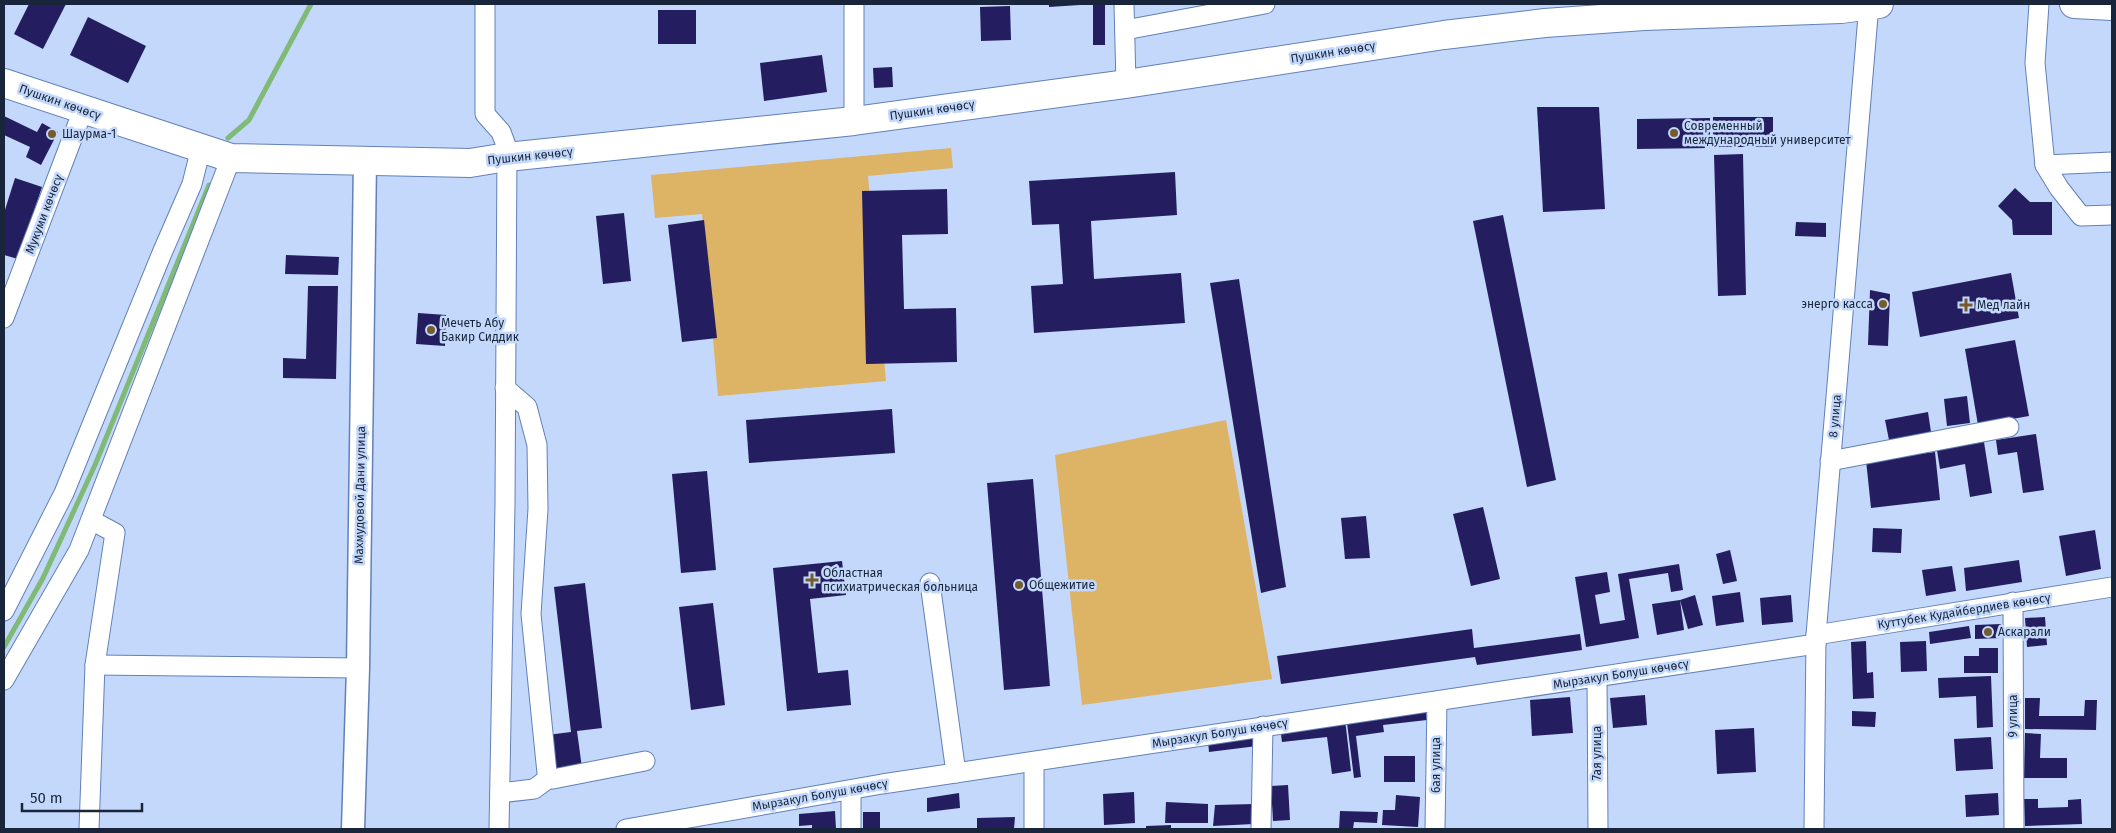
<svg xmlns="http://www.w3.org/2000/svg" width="2116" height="833" viewBox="0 0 2116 833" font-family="'Fira Sans',sans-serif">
<rect width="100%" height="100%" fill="#c3d8fb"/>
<g fill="#ddb366">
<polygon points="951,148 953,168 868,176 886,381 718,396 702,214 655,218 651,175"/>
<polygon points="1226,420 1272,679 1082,705 1055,455"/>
</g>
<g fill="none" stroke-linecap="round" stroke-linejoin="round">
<g stroke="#7fba76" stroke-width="5">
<polyline points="228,138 249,120 311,4"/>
<polyline points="4,647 43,578 95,465 209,185"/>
</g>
</g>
<g fill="#241e61">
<polygon points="29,4 66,4 43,49 14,34"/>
<polygon points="1049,4 1080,4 1080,5 1049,7"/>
<rect x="1093" y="5" width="12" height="40"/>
<polygon points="1010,6 1011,40 981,41 980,7"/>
<rect x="658" y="10" width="38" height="34"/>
<polygon points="88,17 146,46 128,83 70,55"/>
<polygon points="822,55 827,92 764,101 760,63"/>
<polygon points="892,67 893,87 874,88 873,68"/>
<polygon points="1537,107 1599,107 1605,209 1543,212"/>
<polygon points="4,116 37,132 42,123 58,132 41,165 26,157 30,147 4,135"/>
<rect x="1713" y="117" width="60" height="30"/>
<polygon points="1710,118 1710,148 1637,149 1637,119"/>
<polygon points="1743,154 1746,295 1718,296 1714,155"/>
<polygon points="1175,172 1177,215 1091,221 1094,279 1181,273 1185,323 1034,333 1031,286 1063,284 1059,224 1032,225 1029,181"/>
<polygon points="15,178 42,187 18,259 4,255 4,213"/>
<polygon points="2015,188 2030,202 2052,202 2052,235 2013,235 2012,220 1998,206"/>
<polygon points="947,189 948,234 902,235 904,309 956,308 957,362 866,364 862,191"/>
<polygon points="624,213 631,281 603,284 596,216"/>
<polygon points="1503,215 1556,480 1527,487 1473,221"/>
<polygon points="704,220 717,338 682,342 668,225"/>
<polygon points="1796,222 1826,223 1826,237 1795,236"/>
<polygon points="286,255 339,257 338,275 285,274"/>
<polygon points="2011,273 2019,318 1920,337 1912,292"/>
<polygon points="1239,279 1286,587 1261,593 1210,283"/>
<polygon points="308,286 338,286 336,379 283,378 283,358 306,359"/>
<polygon points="1870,290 1890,294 1888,346 1868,345"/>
<polygon points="418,313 446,315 445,346 416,344"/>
<polygon points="2015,340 2029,416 1978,425 1965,349"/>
<polygon points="1967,396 1970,423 1947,426 1944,399"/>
<polygon points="892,409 895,453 749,463 746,420"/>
<polygon points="1928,412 1931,432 1889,440 1885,420"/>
<polygon points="2036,434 2044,490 2023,493 2017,452 1998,455 1996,440"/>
<polygon points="1984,442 1992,493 1970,497 1965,464 1940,469 1937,450"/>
<polygon points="1935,452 1940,500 1871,508 1866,460"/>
<polygon points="707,471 716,570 681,573 672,474"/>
<polygon points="1033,479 1050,686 1004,690 987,483"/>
<polygon points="1483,507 1500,579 1471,586 1453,514"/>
<polygon points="1366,516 1370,558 1345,559 1341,518"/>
<polygon points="1873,528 1902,529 1901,553 1872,552"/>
<polygon points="2095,530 2101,569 2066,576 2059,536"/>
<polygon points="1730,550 1737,581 1723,584 1716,554"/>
<polygon points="2019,560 2022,582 1966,591 1964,568"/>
<polygon points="842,561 846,595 810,599 818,673 848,670 851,705 787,711 773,568"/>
<polygon points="1679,564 1683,590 1671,592 1668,573 1629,579 1639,638 1586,647 1575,577 1607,572 1610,592 1595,595 1600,624 1625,620 1618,574"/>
<polygon points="1952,566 1956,591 1926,596 1922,570"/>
<polygon points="585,583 602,728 577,731 582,768 551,771 547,735 571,732 554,587"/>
<polygon points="1740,592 1744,622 1716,626 1712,596"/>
<polygon points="1695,595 1703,625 1688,629 1680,600 1684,630 1657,635 1652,604 1680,600"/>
<polygon points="1791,595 1793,622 1762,625 1760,598"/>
<polygon points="713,603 725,705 691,710 679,607"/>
<polygon points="2045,617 2047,645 2027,647 2025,618"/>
<polygon points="2001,624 2001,638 1975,639 1975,625"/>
<polygon points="1969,626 1971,638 1930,644 1929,632"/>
<polygon points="1472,629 1474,648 1580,634 1582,650 1477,665 1475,657 1281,684 1277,656"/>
<polygon points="1866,641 1867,673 1873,672 1874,698 1853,699 1851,642"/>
<polygon points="1926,641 1927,671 1901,672 1900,642"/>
<polygon points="1979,648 1998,648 1998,673 1964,673 1964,656 1979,656"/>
<polygon points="1991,676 1993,727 1977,728 1976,696 1939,698 1938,678"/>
<polygon points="1645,695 1647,725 1613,728 1610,698"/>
<polygon points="1570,697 1573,733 1532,736 1530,700"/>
<polygon points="2025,698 2040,698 2039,716 2084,716 2085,700 2097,700 2096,730 2025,729"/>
<polygon points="1425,705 1427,720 1383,725 1384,732 1356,736 1361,777 1354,778 1346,715"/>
<polygon points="1852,711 1876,712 1875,727 1852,726"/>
<polygon points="1345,719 1351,771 1332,774 1327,737 1282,742 1280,727"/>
<polygon points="1754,728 1756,772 1717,774 1715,730"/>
<polygon points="2025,733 2041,734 2040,758 2067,758 2067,778 2024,778"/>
<polygon points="1257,735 1257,746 1209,752 1208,741"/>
<polygon points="1991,737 1993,769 1956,771 1954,739"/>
<rect x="1384" y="756" width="31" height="26"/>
<polygon points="1288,785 1290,820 1273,821 1271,786"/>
<polygon points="1134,792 1135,823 1104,825 1103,794"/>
<polygon points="959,793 960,808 927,812 927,798"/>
<polygon points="1998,793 1999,815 1966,817 1965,795"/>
<polygon points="1396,795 1420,797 1418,827 1382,825 1383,810 1395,810"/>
<polygon points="2024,799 2038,799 2038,808 2068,807 2068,800 2081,799 2082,824 2025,826"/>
<polygon points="1166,802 1208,804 1208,823 1165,823"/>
<polygon points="1254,804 1254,824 1213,826 1215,805"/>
<polygon points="835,811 836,829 812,829 812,825 799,826 799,814"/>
<polygon points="1340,811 1378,812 1377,823 1354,822 1353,829 1339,829"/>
<rect x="863" y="812" width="17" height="17"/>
<polygon points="1015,817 1014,829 977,829 977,818"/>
<polygon points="1171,825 1171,829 1146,829 1146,826"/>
</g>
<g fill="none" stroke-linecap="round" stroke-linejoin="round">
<g stroke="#6281b8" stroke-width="21">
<g id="minor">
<polyline points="485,4 485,114 501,132 507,148 505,504 499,829"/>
<polyline points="854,4 854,121"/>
<polyline points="1124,4 1126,84"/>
<polyline points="2039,4 2035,63 2045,165 2112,162"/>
<polyline points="1125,30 1265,4"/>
<polyline points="2045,165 2059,188 2081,216 2112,215"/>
<polyline points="4,318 83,110"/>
<polyline points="505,388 527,407 537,445 538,509 531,614 547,773 549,778 553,779 645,761"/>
<polyline points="1830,461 2009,427"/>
<polyline points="930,583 956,773"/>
<polyline points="2013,602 2014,829"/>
<polyline points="4,611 64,493 162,253 192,184 201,148"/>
<polyline points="1816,635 2112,587"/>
<polyline points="95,665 358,668"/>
<polyline points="1597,677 1598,829"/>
<polyline points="4,680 79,550 231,158"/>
<polyline points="1034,762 1034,829"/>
<polyline points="500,793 534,789 549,778"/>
<polyline points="89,829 95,665 115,533 91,520"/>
<polyline points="626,829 882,784 1816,644"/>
<polyline points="851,829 851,790"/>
<polyline points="1261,829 1263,726"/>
<polyline points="1435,829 1437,701"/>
<polyline points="1814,829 1816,635 1869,4"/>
</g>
</g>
<g stroke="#6281b8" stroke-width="25">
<polyline id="tertiary" points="353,829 358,668 365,160"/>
</g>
<g stroke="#6281b8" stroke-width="30">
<g id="trunk">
<polyline points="2074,4 2112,6"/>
<polyline points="4,83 231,158 470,163 507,157 854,121 1126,84 1444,35 1545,23 1644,16 1841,9 1879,4"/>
</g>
</g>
<use href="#minor" stroke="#fff" stroke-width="19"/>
<use href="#tertiary" stroke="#fff" stroke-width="22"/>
<use href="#trunk" stroke="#fff" stroke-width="28"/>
</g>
<g fill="#755c2d" stroke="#c3d8fb" stroke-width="2">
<circle cx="1674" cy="133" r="5"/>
<circle cx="52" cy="134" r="5"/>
<circle cx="1883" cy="304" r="5"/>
<path d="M1963.5 297.5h5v5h5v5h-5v5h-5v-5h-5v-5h5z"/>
<circle cx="431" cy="330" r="5"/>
<path d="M809.5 572.5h5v5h5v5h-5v5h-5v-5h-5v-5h5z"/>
<circle cx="1019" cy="585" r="5"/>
<circle cx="1988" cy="632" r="5"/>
</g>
<g text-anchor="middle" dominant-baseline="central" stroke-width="5" stroke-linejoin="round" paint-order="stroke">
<g font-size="12" fill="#18253b" stroke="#c3d8fb">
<text transform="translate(1333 52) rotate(-9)">Пушкин көчөсү</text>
<text transform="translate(60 102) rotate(19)">Пушкин көчөсү</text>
<text transform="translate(932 110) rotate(-8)">Пушкин көчөсү</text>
<text transform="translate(530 156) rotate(-6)">Пушкин көчөсү</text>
<text transform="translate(44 214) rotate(-69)">Мукуми көчөсү</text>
<text transform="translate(1835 416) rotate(-85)">8 улица</text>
<text transform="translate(360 495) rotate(-89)">Махмудовой Дани улица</text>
<text transform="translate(1964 611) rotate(-9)">Куттубек Кудайбердиев көчөсү</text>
<text transform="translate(1621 674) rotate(-9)">Мырзакул Болуш көчөсү</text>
<text transform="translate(2013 716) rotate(-90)">9 улица</text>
<text transform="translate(1220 733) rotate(-9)">Мырзакул Болуш көчөсү</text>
<text transform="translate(1597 753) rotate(-90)">7ая улица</text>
<text transform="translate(1436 765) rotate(-90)">6ая улица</text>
<text transform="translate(820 795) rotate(-10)">Мырзакул Болуш көчөсү</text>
</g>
<g font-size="12" fill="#18253b" stroke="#c3d8fb" text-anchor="start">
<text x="1684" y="126">Современный<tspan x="1684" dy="14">международный университет</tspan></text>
<text x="62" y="134">Шаурма-1</text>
<text x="1873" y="304" text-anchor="end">энерго касса</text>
<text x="1977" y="305">Мед лайн</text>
<text x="441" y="323">Мечеть Абу<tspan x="441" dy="14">Бакир Сиддик</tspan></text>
<text x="823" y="573">Областная<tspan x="823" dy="14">психиатрическая больница</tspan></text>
<text x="1029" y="585">Общежитие</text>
<text x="1998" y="632">Аскарали</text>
</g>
</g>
<rect width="2116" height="833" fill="none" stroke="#18253b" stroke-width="10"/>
<path d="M22 803v8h120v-8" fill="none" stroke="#18253b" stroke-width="2.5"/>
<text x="30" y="803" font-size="15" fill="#18253b" stroke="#c3d8fb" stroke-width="4" paint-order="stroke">50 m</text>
</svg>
